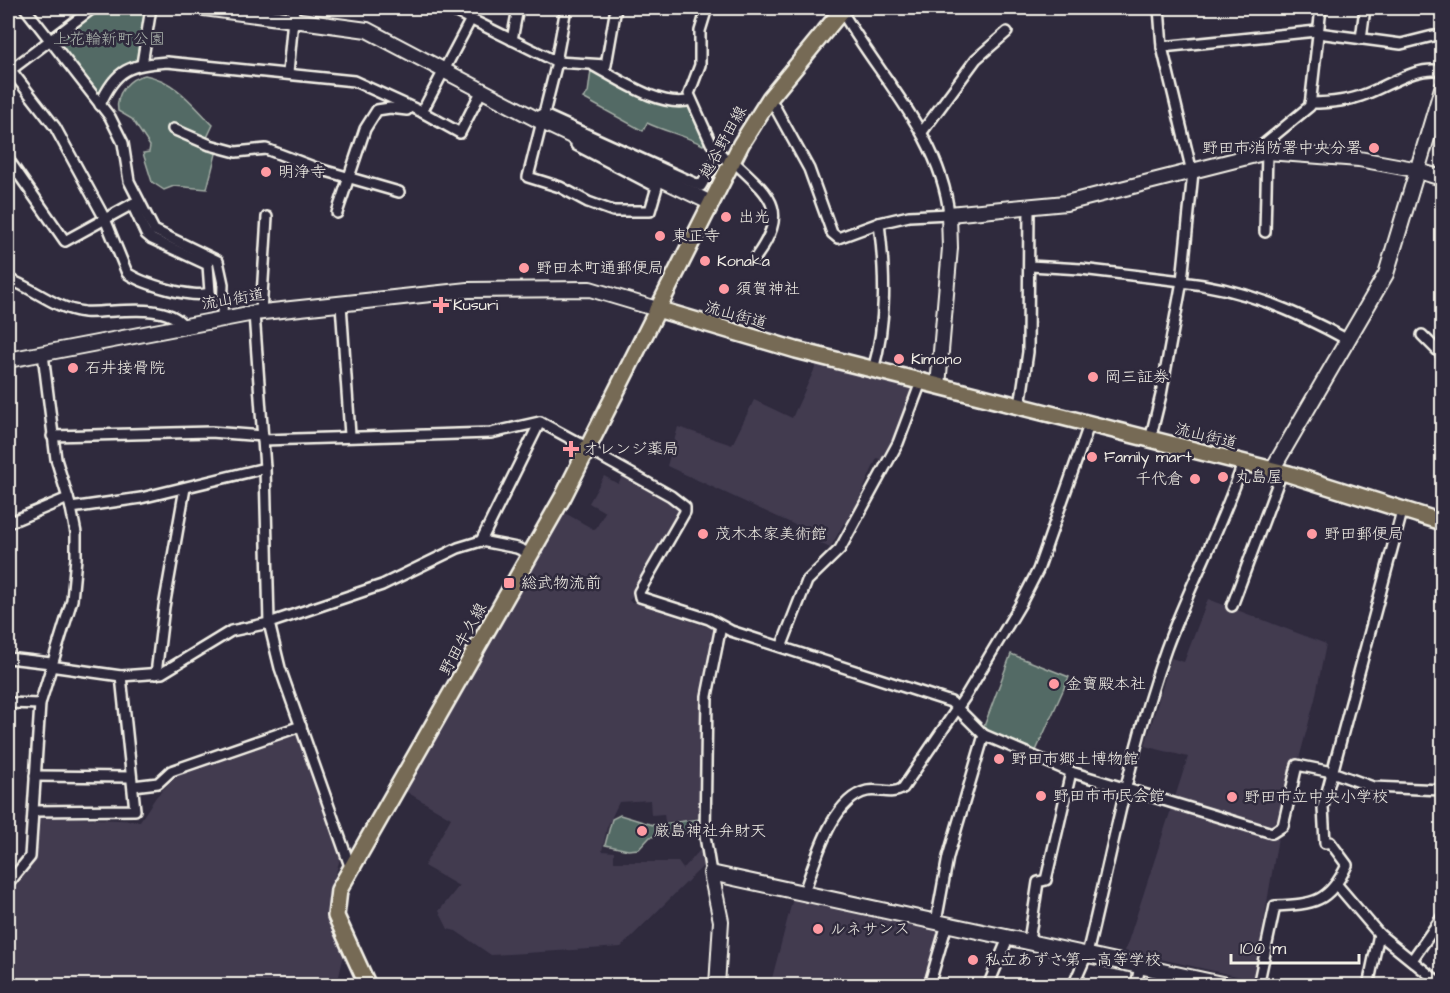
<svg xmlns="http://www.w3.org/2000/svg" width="1450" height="993" viewBox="0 0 1450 993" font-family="'Architects Daughter','Klee One',sans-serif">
<rect width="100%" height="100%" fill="#2f2a3d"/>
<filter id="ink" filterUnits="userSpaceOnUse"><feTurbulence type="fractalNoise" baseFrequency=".0167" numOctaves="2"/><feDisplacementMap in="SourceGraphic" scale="12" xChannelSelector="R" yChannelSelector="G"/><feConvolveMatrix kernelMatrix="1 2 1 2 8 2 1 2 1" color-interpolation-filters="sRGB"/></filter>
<g filter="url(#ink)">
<g fill="#423b50">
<polygon points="817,364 910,388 912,394 893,440 882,460 877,458 850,519 844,523 830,548 804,535 806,530 667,466 678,427 732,445 754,400 792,418"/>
<polygon points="623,475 677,506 679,510 629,601 714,629 701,700 699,818 665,822 664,814 651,815 650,800 619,802 607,827 602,851 614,852 614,862 678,862 683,869 701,849 703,866 621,947 491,955 456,931 448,929 439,911 459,886 424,866 451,818 405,791 563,512 595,530 605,512 589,503 604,476 618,484"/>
<polygon points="1208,599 1326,644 1315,699 1278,837 1254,980 1125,951 1188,757 1145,746 1171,658 1184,662"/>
<polygon points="294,731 297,732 340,858 328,903 331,921 345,950 337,985 8,986 8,892 32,861 36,816 140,821 156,797 176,776 208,759"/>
<polygon points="793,898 938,929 941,934 924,985 770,986"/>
</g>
<g fill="#536a65" stroke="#a4aea6" stroke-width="1.5">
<polygon points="100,8 147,8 139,58 109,77 101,96 97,96 57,43 58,38"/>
<path d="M591 70 619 82 690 106 705 141 703 145C684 135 666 132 647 123L643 131 583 98 588 93Z"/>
<path d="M145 75C176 81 192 104 213 125L204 144 217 150 207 189 174 186 164 190 152 182 143 153 149 152 150 146 132 119 118 111C115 93 129 78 145 75Z"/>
<polygon points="1011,654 1069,677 1035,753 983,729"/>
<polygon points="620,815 653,825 699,819 700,831 650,837 639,849 628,850 605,845 612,819"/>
</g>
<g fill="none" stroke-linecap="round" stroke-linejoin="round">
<g stroke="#f4f1e8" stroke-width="14">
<g id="street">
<polyline points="25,8 110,117 123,143 129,181 154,230 218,261 223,284 222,318"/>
<polyline points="448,8 557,62 606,65 616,8"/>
<polyline points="707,8 700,31 700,65 689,94 711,143 730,164"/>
<polyline points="1159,8 1162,47 1192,172"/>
<polyline points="8,9 8,8"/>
<polyline points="1318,33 1401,44 1433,36 1442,36"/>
<polyline points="1361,39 1365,8"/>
<polyline points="512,40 518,8"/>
<polyline points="1162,47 1317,31"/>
<polyline points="556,62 566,8"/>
<polyline points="557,62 528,177 560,187 588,202 613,211 650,211 657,187 576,145"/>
<polyline points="142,64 151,8"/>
<path d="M594 66C620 80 662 109 691 100"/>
<path d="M10 69 55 127 105 219 127 273C141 283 197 301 210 292L208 265 152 239 146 234 132 204"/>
<polyline points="8,72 93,8"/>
<polyline points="288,73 294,8"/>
<path d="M770 98 809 169 832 233 838 238 879 223 909 216 949 214C941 135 877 75 840 8"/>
<path d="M1310 103C1329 103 1349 101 1366 94 1390 85 1417 65 1442 71"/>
<path d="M100 105C116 68 130 65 167 62L354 81 422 112 460 133 482 90"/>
<polyline points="422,112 471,19"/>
<polyline points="542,114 701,186 714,164"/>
<polyline points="173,129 210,145 236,152 266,149 319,169 399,192"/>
<polyline points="922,132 976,59 1007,32"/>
<polyline points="1253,153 1310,106 1321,8"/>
<polyline points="8,159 65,241 136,202"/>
<path d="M732 160C769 195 791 208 756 257"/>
<polyline points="337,213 365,129 377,110 390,108 407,110"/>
<polyline points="1265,232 1267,152"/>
<polyline points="1030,266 1081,269 1182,281"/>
<path d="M8 279C34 288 55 309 84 312 110 314 165 301 183 325"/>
<path d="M1181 282C1242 288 1295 311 1348 340"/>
<polyline points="341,304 350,435"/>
<polyline points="261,312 267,217"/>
<polyline points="254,313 265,468 269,623 280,668 351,869"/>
<polyline points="1422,335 1442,355"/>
<path d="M873 370C887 322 885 271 879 223"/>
<polyline points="1020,406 1028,352 1029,205"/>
<polyline points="52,436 211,432 263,436"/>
<polyline points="263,440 491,433 540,422 588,448"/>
<polyline points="1150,440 1161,395 1182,281 1193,172"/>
<polyline points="587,449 671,496 685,507 685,512 639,592 640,597 709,619 731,631 951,702 984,735 1071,772 1272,833 1283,826 1297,765 1332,772 1373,787 1442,790"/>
<polyline points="71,508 141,498 265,468"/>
<polyline points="8,523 68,498"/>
<polyline points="481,541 540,422"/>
<polyline points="1232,606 1282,472"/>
<polyline points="782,645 807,581 840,549 898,443 921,382"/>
<polyline points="8,658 51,663"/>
<polyline points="50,666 121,676 162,673 231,631 269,623 382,585 458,548 481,541 517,548 531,554"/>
<polyline points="156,674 164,607 185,488"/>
<polyline points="8,703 40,704"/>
<polyline points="35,776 131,777"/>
<polyline points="133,786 158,783 171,771 301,726"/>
<polyline points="34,811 135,810 121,676"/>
<polyline points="711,873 705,836 707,696 721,626"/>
<polyline points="8,884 30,857 40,704 72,600 76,558 76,533 71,508 56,459 43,354"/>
<polyline points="1338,886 1379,934 1442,985"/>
<path d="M804 892C815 863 831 799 867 791 880 788 891 796 903 788L965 697 1020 605 1038 570 1089 425"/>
<polyline points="936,922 948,857 984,735"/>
<polyline points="1029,941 1038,882 1046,880 1071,772"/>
<polyline points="1412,960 1442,917"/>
<polyline points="929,986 947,924"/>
<polyline points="988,986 1009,936"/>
<path d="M1073 986 1087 954C1112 852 1131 747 1166 649 1189 586 1222 527 1243 463"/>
<polyline points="1136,986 1140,966"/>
<path d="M1258 986 1275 906C1314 904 1329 903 1347 865L1330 842 1325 843 1323 807 1403 508"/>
<polyline points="1368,986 1379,934"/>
</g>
</g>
<g stroke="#f4f1e8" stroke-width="18">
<g id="secondary">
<polyline points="204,8 367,30 540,121 711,203"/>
<polyline points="8,360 254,313 468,290 590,289 657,309"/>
<polyline points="938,386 950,248 949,214 1066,203 1267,152 1359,159 1408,168 1442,178"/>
<polyline points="1272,470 1386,274 1442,88"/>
<polyline points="717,986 721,921 711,873 1231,986"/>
</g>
</g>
<g stroke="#f4f1e8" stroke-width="20">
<g id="primary">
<polyline points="657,309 796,350 1289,474 1442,522"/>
<polyline points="368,986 336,916 339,890 563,497 741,144 770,98 844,8"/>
</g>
</g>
<use href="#street" stroke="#2f2a3d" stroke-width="9"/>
<use href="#secondary" stroke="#2f2a3d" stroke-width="14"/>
<use href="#primary" stroke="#766a54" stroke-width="15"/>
</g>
</g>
<g fill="#ff9aa2" stroke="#2f2a3d" stroke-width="2">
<circle cx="1374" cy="148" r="6"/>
<circle cx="266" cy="172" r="6"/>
<circle cx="726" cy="217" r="6"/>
<circle cx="660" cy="236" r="6"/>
<circle cx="705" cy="261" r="6"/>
<circle cx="524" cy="268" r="6"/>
<circle cx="724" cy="289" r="6"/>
<path d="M438 296h6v6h6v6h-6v6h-6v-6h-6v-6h6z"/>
<circle cx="899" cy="359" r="6"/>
<circle cx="73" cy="368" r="6"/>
<circle cx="1093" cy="377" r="6"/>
<path d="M568 440h6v6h6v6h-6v6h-6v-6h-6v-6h6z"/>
<circle cx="1092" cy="457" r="6"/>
<circle cx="1223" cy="477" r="6"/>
<circle cx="1195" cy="479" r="6"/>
<circle cx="703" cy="534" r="6"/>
<circle cx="1312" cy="534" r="6"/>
<rect x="503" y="577" width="12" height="12" rx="3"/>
<circle cx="1054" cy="684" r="6"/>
<circle cx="999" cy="759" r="6"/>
<circle cx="1041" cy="796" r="6"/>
<circle cx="1232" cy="797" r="6"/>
<circle cx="642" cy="831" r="6"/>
<circle cx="818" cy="929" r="6"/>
<circle cx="973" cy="960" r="6"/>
</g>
<g text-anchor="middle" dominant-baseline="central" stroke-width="5" stroke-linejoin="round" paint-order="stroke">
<g font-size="16" fill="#acb4ad" stroke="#2f2a3d">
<text x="109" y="39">上花輪新町公園</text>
</g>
<g font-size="16" fill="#f4f1e8" stroke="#2f2a3d">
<text transform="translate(723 142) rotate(-61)">越谷野田線</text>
<text transform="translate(233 299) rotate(-9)">流山街道</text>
<text transform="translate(736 315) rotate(16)">流山街道</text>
<text transform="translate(1206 436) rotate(14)">流山街道</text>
<text transform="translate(463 639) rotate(-61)">野田牛久線</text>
</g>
<g font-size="16" fill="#f4f1e8" stroke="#2f2a3d" text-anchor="start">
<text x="1362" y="148" text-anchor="end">野田市消防署中央分署</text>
<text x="278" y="172">明浄寺</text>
<text x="738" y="217">出光</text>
<text x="672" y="236">東正寺</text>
<text x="717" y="261">Konaka</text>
<text x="536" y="268">野田本町通郵便局</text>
<text x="736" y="289">須賀神社</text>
<text x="453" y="305">Kusuri</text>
<text x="911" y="359">Kimono</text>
<text x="85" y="368">石井接骨院</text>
<text x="1105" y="377">岡三証券</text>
<text x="583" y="449">オレンジ薬局</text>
<text x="1104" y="457">Family mart</text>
<text x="1235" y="477">丸島屋</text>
<text x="1183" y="479" text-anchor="end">千代倉</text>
<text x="715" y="534">茂木本家美術館</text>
<text x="1324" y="534">野田郵便局</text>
<text x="521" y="583">総武物流前</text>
<text x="1066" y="684">金寶殿本社</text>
<text x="1011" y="759">野田市郷土博物館</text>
<text x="1053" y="796">野田市市民会館</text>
<text x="1244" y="797">野田市立中央小学校</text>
<text x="654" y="831">厳島神社弁財天</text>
<text x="830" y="929">ルネサンス</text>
<text x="985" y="960">私立あずさ第一高等学校</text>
</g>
</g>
<rect width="1450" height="993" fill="none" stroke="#2f2a3d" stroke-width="30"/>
<rect x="15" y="15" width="1420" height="963" fill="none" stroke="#f4f1e8" stroke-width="2" filter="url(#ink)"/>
<path d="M1231 954v9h128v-9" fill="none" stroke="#f4f1e8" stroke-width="3"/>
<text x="1240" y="954" font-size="18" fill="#f4f1e8" stroke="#2f2a3d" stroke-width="4.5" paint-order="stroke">100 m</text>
</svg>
